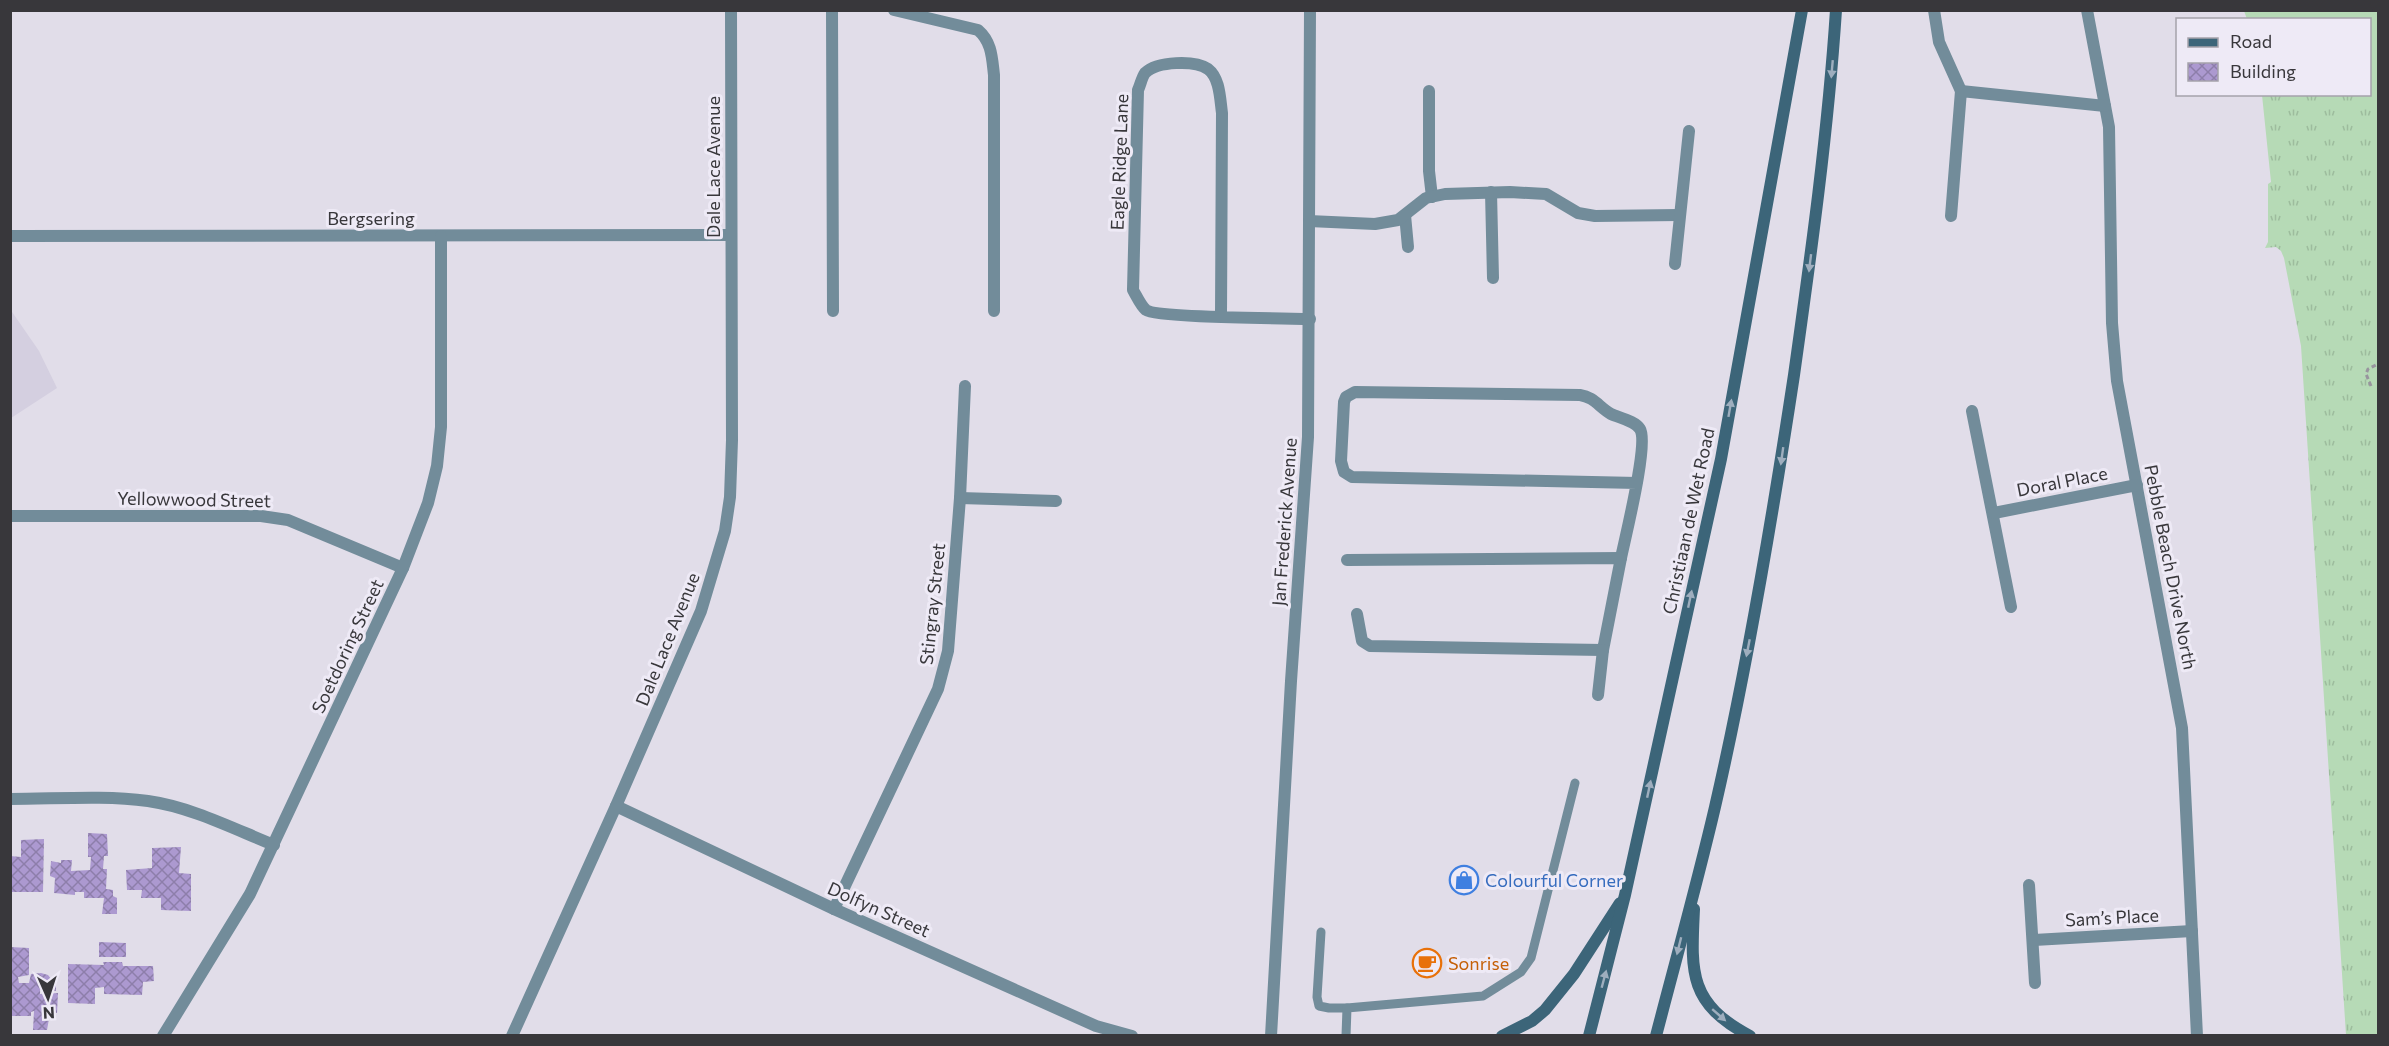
<svg xmlns="http://www.w3.org/2000/svg" width="2389" height="1046" viewBox="0 0 2389 1046" font-family="Commissioner,sans-serif">
<defs>
<pattern id="grass-tufts" width="24" height="20" patternUnits="userSpaceOnUse" patternTransform="scale(1.5)"><rect width="24" height="20" fill="#b6dab6"/><path d="M3 7l-1-3M5 7V3M7 7l1-3M15 17l-1-3M17 17v-4M19 17l1-3" fill="none" stroke="#9dbc9d"/></pattern>
<pattern id="building-cross-hatch" width="8" height="8" patternUnits="userSpaceOnUse" patternTransform="scale(1.5)"><rect width="8" height="8" fill="#ac99d0"/><path d="M0 0l8 8M0 8l8-8" fill="none" stroke="#8d7eaa"/></pattern>
</defs>
<rect width="100%" height="100%" fill="#e1dde9"/>
<polygon fill="#d4cfe0" points="10,309 39,351 57,388 11,418"/>
<polygon fill="url(#grass-tufts)" points="2244,11 2378,11 2378,1035 2346,1035 2301,346 2284,258 2281,251 2276,247 2265,248 2268,242 2268,184 2271,182 2262,95 2370,94 2370,20 2247,19"/>
<g fill="url(#building-cross-hatch)">
<polygon points="88,833 107,834 108,856 104,856 103,869 107,869 106,889 113,890 113,896 117,898 117,914 102,914 104,898 84,898 84,892 75,892 75,895 54,893 55,878 50,876 51,861 61,863 61,860 72,860 71,871 90,870 91,857 88,857"/>
<polygon points="44,839 43,892 10,892 10,856 21,857 21,840"/>
<polygon points="181,847 179,873 191,874 191,911 161,910 161,898 141,898 142,890 127,890 126,870 152,868 152,848"/>
<polygon points="99,942 126,943 126,957 99,957"/>
<polygon points="10,947 29,948 29,975 18,977 19,983 29,983 31,974 41,973 48,975 56,985 56,991 40,990 40,994 58,993 57,1013 50,1013 47,1030 33,1030 34,1011 31,1012 31,1016 12,1016 10,1013"/>
<polygon points="103,962 122,962 123,966 153,966 154,981 143,982 142,995 104,994 104,987 95,988 95,1004 68,1003 68,964 104,965"/>
</g>
<g fill="none" stroke-linecap="round" stroke-linejoin="round">
<polyline stroke="#98959e" stroke-width="3" stroke-dasharray="4.5 3" stroke-linecap="butt" points="2371,386 2366,374 2368,369 2378,364"/>
<g stroke="#728c9a" stroke-width="9">
<polyline points="1321,932 1317,997 1319,1006 1329,1008 1347,1008"/>
<polyline points="1346,1036 1347,1008 1483,996 1521,972 1531,958 1575,783"/>
</g>
<g stroke="#728c9a" stroke-width="12">
<polyline points="832,10 833,311"/>
<path d="M894 10 978 30C992 42 992 58 994 75V311"/>
<polyline points="1934,10 1939,42 1961,91"/>
<polyline points="2087,10 2109,127 2112,323 2117,381 2182,728 2197,1036"/>
<polyline points="1429,91 1429,171 1432,197"/>
<polyline points="1491,192 1493,278"/>
<polyline points="1405,215 1408,247"/>
<polyline points="1951,216 1961,91 2105,106"/>
<polyline points="1309,221 1375,224 1398,220 1426,198 1445,194 1510,192 1546,194 1578,213 1595,216 1679,215"/>
<polyline points="10,236 731,235"/>
<polyline points="1675,264 1689,131"/>
<path d="M1221 316 1222 113C1220 99 1220 78 1208 69 1195 60 1157 61 1145 73 1142 77 1140 86 1138 90L1133 290C1136 295 1141 306 1146 310 1157 318 1287 318 1310 319"/>
<polyline points="1972,411 2011,607"/>
<polyline points="960,498 1056,501"/>
<polyline points="1994,513 2137,485"/>
<polyline points="10,516 261,516 288,520 403,568"/>
<path d="M1621 558C1625 538 1649 443 1640 429 1635 421 1620 418 1611 414 1599 407 1594 397 1580 395L1355 392 1346 397 1344 402 1341 461 1344 472 1352 477 1637 483"/>
<polyline points="1347,560 1621,558 1603,650 1370,646 1362,641 1357,614"/>
<polyline points="1598,695 1603,650"/>
<path d="M10 799C56 799 103 795 148 801 191 807 234 829 274 845"/>
<polyline points="616,806 834,909 1096,1026 1132,1036"/>
<polyline points="2029,885 2035,983"/>
<polyline points="834,909 938,689 948,651 960,498 965,386"/>
<polyline points="2034,940 2192,931"/>
<polyline points="163,1036 250,894 403,568 428,503 437,466 441,427 441,236"/>
<polyline points="512,1036 616,806 701,611 725,531 730,497 732,440 731,10"/>
<polyline points="1271,1036 1291,681 1308,437 1310,10"/>
</g>
<g stroke="#3c6579" stroke-width="12">
<path d="M1694 909C1691 972 1688 1003 1750 1036"/>
<polyline points="1502,1036 1532,1021 1545,1010 1574,974 1620,903"/>
<polyline points="1589,1036 1625,895 1721,459 1802,10"/>
<path d="M1656 1036C1676 959 1697 884 1715 807 1748 664 1772 520 1794 375 1811 254 1828 132 1836 10"/>
</g>
</g>
<defs><path id="oneway-solid" d="M-6-.8H1V-3.2L6.5 0L1 3.2V.8H-6Z" transform="scale(1.5)"/></defs>
<g fill="#9eaebe">
<use href="#oneway-solid" transform="translate(1832 69) rotate(95)"/>
<use href="#oneway-solid" transform="translate(1810 263) rotate(97)"/>
<use href="#oneway-solid" transform="translate(1730 408) rotate(-80)"/>
<use href="#oneway-solid" transform="translate(1782 456) rotate(98)"/>
<use href="#oneway-solid" transform="translate(1690 599) rotate(-78)"/>
<use href="#oneway-solid" transform="translate(1748 648) rotate(101)"/>
<use href="#oneway-solid" transform="translate(1649 789) rotate(-78)"/>
<use href="#oneway-solid" transform="translate(1679 946) rotate(104)"/>
<use href="#oneway-solid" transform="translate(1604 979) rotate(-75)"/>
<use href="#oneway-solid" transform="translate(1719 1015) rotate(41)"/>
</g>
<defs>
<g id="shop-ring" transform="scale(1.5)"><circle r="9.5" fill="#eeeaf6" stroke="#3f7fe0" stroke-width="1.5"/><path d="M-5-2.5h2.3a2.7 3.5 0 0 1 5.4 0H5L5.5 6h-11ZM-1.5-2.5h3a1.5 2.3 0 0 0-3 0Z" fill="#3f7fe0"/></g>
<g id="cafe-ring" transform="scale(1.5)"><circle r="9.5" fill="#eeeaf6" stroke="#e8710a" stroke-width="1.5"/><path d="M-5.5-4.5H6V0H3Q3 3.5 0 3.5H-2.5Q-5.5 3.5-5.5 0ZM3-3.2v2h1.7v-2ZM-6 4.5H4V6H-6Z" fill="#e8710a"/></g>
</defs>
<g fill-rule="evenodd">
<use href="#shop-ring" x="1464" y="880"/>
<use href="#cafe-ring" x="1427" y="963"/>
</g>
<g text-anchor="middle" dominant-baseline="central" stroke-width="6" stroke-linejoin="round" paint-order="stroke">
<g font-size="18" fill="#38373b" stroke="#eeeaf6">
<text transform="translate(1119 162) rotate(-88)">Eagle Ridge Lane</text>
<text transform="translate(713 167) rotate(-90)">Dale Lace Avenue</text>
<text x="371" y="218">Bergsering</text>
<text transform="translate(2062 481) rotate(-11)">Doral Place</text>
<text transform="translate(194 499) rotate(1)">Yellowwood Street</text>
<text transform="translate(1688 521) rotate(-78)">Christiaan de Wet Road</text>
<text transform="translate(1284 522) rotate(-86)">Jan Frederick Avenue</text>
<text transform="translate(2171 567) rotate(79)">Pebble Beach Drive North</text>
<text transform="translate(932 604) rotate(-84)">Stingray Street</text>
<text transform="translate(667 639) rotate(-68)">Dale Lace Avenue</text>
<text transform="translate(347 646) rotate(-65)">Soetdoring Street</text>
<text transform="translate(879 909) rotate(24)">Dolfyn Street</text>
<text transform="translate(2112 917) rotate(-3)">Sam’s Place</text>
</g>
<g font-size="18" fill="#366cbe" stroke="#eeeaf6" text-anchor="start">
<text x="1485" y="880">Colourful Corner</text>
</g>
<g font-size="18" fill="#c56008" stroke="#eeeaf6" text-anchor="start">
<text x="1448" y="963">Sonrise</text>
</g>
</g>
<rect width="2389" height="1046" fill="none" stroke="#38373b" stroke-width="24"/>
<rect x="2176" y="18" width="195" height="78" fill="#eeeaf6" stroke="#a5a2ab" stroke-width="1.5"/>
<rect x="2188" y="38" width="30" height="9" fill="#3c6579" stroke="#a5a2ab" stroke-width="1.5"/>
<text x="2230" y="48" font-size="18" fill="#38373b">Road</text>
<rect x="2188" y="63" width="30" height="18" fill="url(#building-cross-hatch)" stroke="#a5a2ab" stroke-width="1.5"/>
<text x="2230" y="78" font-size="18" fill="#38373b">Building</text>
<g transform="translate(48 998) rotate(177)" stroke="#eeeaf6" stroke-width="4.5" paint-order="stroke">
<path d="M0-4.5L10 22L0 15L-10 22Z" fill="#38373b"/>
<text y="-9" font-size="16" font-weight="bold" text-anchor="middle" fill="#38373b">N</text>
</g>
</svg>
